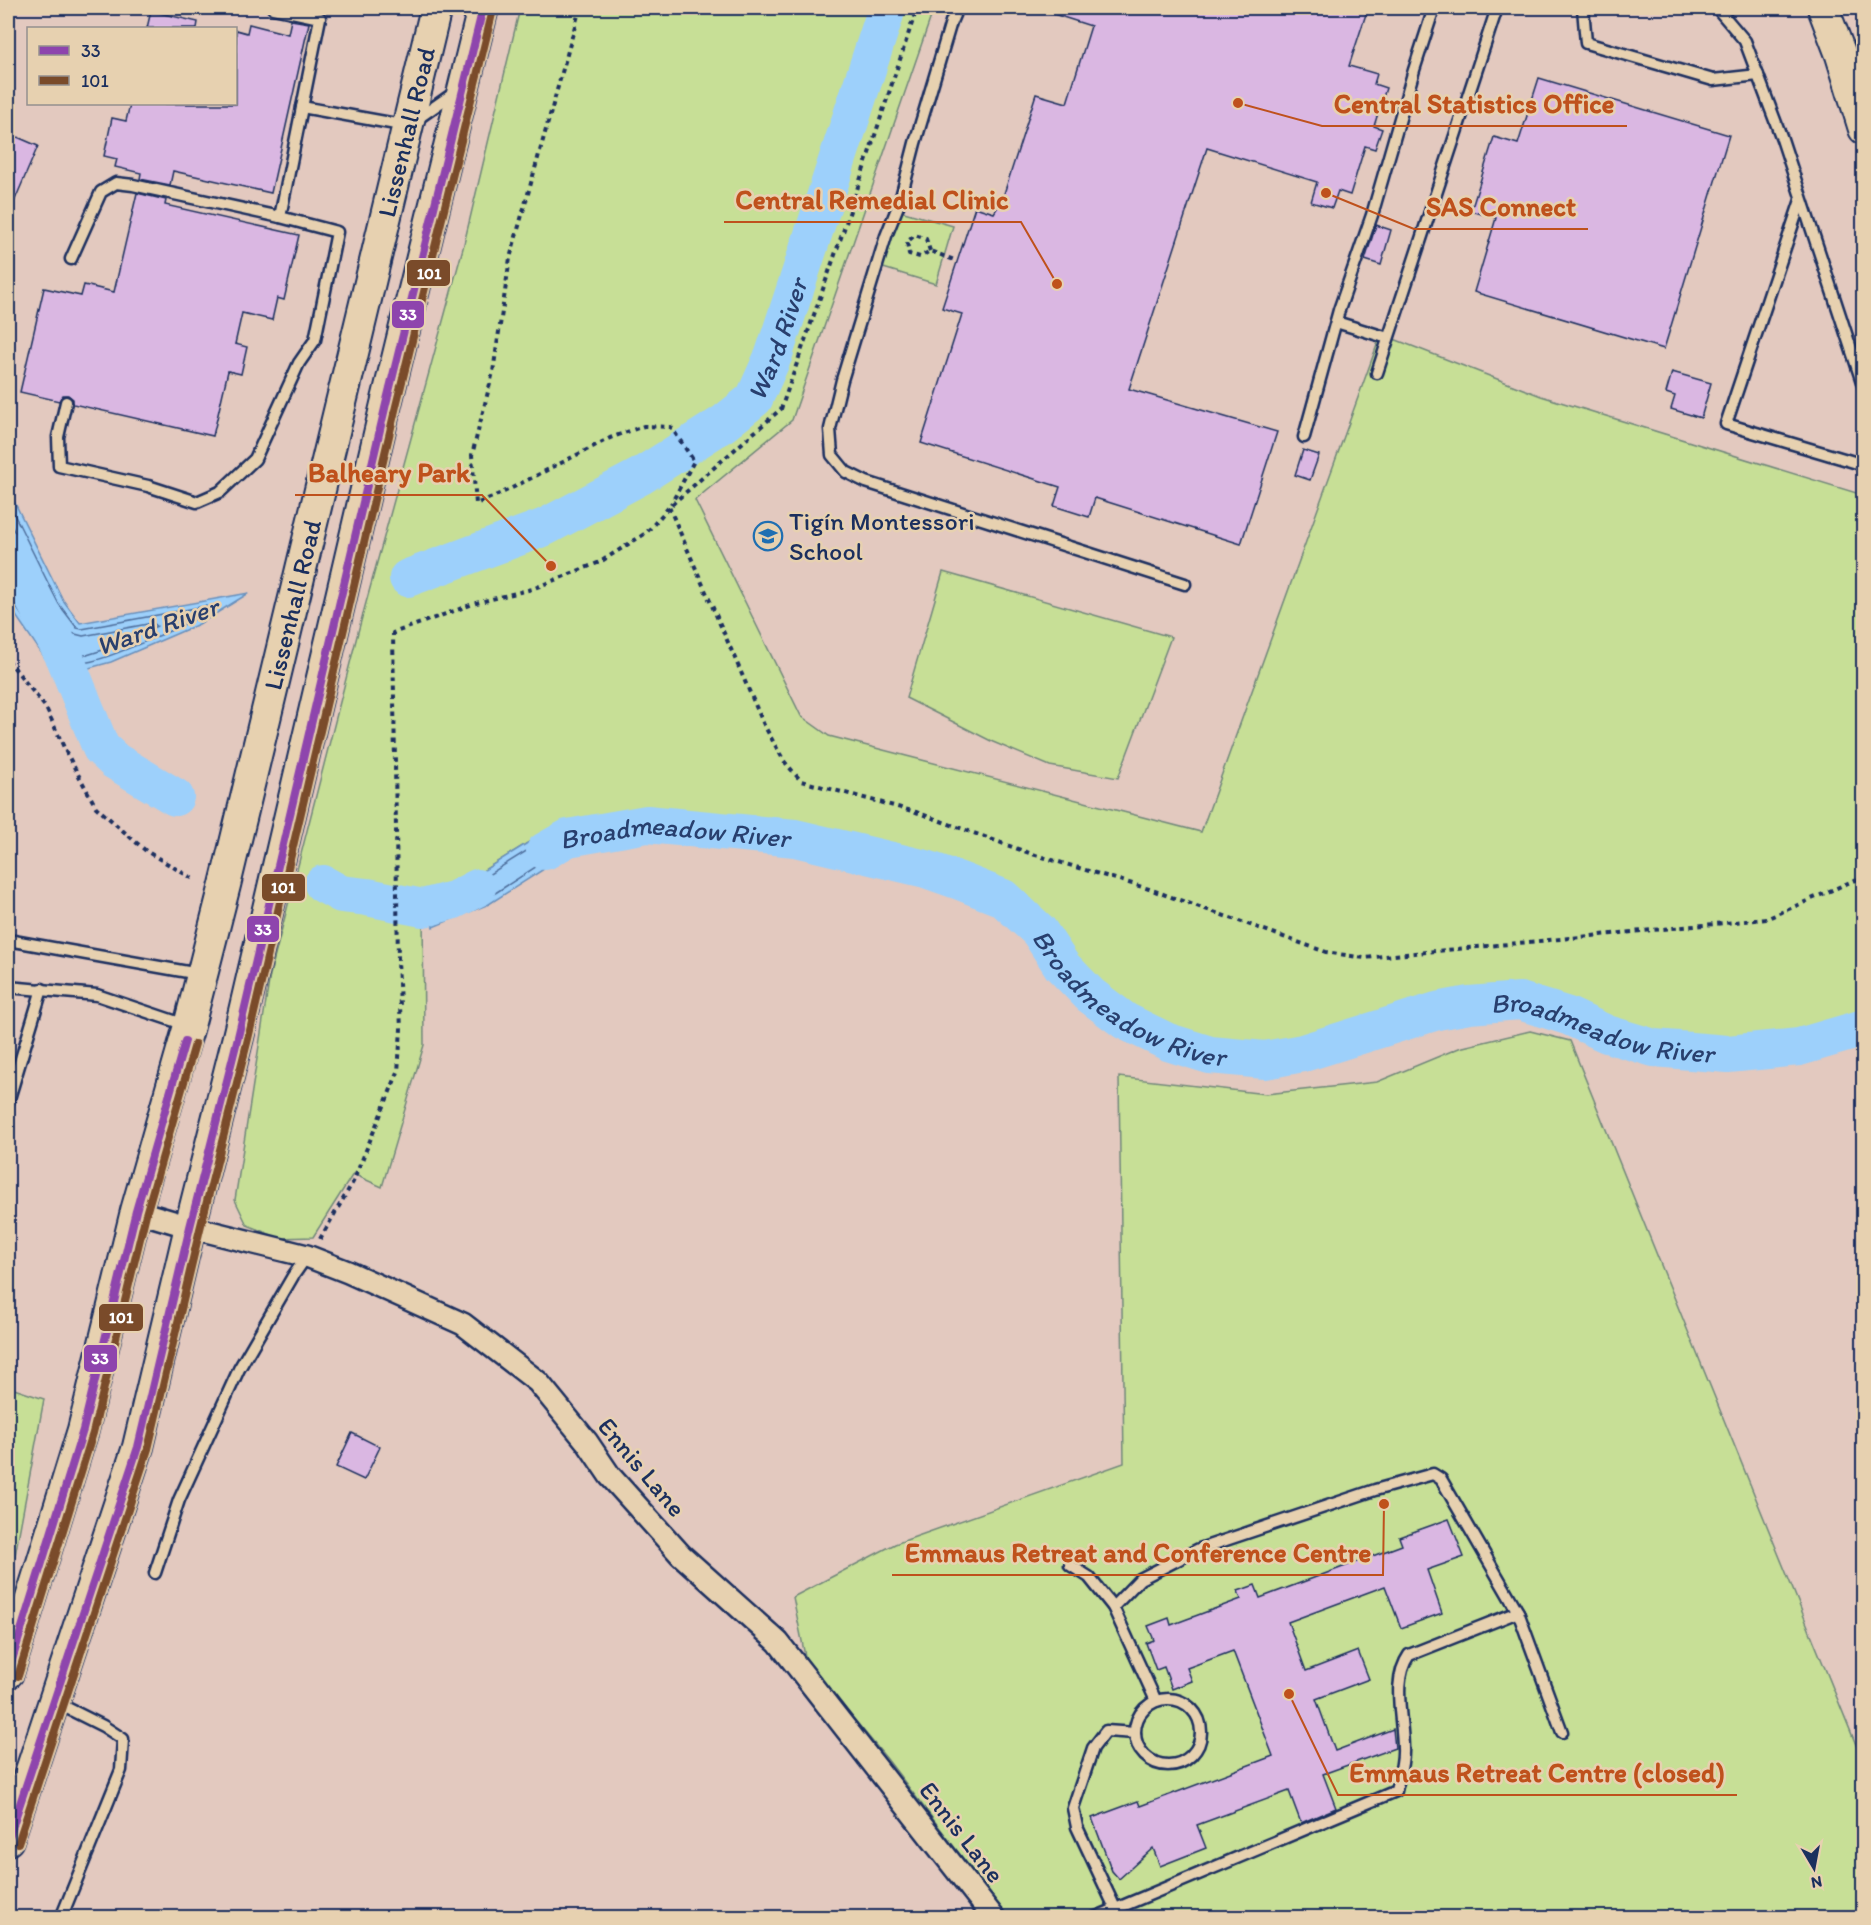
<svg xmlns="http://www.w3.org/2000/svg" width="1871" height="1925" viewBox="0 0 1871 1925" font-family="Itim,sans-serif">
<rect width="100%" height="100%" fill="#e3c9bf"/>
<filter id="ink" filterUnits="userSpaceOnUse"><feTurbulence type="fractalNoise" baseFrequency=".0167" numOctaves="2"/><feDisplacementMap in="SourceGraphic" scale="12" xChannelSelector="R" yChannelSelector="G"/><feConvolveMatrix kernelMatrix="1 2 1 2 8 2 1 2 1" color-interpolation-filters="sRGB"/></filter>
<g filter="url(#ink)">
<g fill="#c7df96" stroke="#71877a" stroke-width="1.5">
<polygon points="520,8 934,8 792,420 695,500 801,716 829,736 1201,832 1381,334 1541,396 1863,495 1864,1012 1850,1021 1815,1032 1737,1044 1689,1043 1612,1027 1559,1002 1520,995 1461,996 1376,1019 1280,1052 1183,1036 1152,1024 1081,966 1046,920 1012,892 943,862 855,840 781,827 668,816 615,816 542,834 423,908 424,1045 382,1187 353,1174 313,1237 279,1238 247,1225 235,1200 270,975 358,632 463,248"/>
<polygon points="897,210 953,226 936,284 880,267"/>
<polygon points="943,572 1171,637 1118,778 1050,766 993,742 906,698"/>
<polygon points="1530,1031 1570,1041 1863,1762 1863,1917 1008,1917 887,1759 806,1661 793,1597 895,1544 1124,1463 1119,1077 1266,1094 1377,1082 1459,1048"/>
<polygon points="8,1387 44,1399 8,1593"/>
</g>
<g fill="#9dd0fb" stroke="#6990bc" stroke-width="1.5">
<polygon points="8,489 63,600 80,623 249,593 199,624 111,662 89,668 51,667 8,604"/>
<polygon points="590,822 592,845 580,847 569,853 489,904 433,927 428,905 542,834"/>
</g>
<g fill="none" stroke-linecap="round" stroke-linejoin="round">
<g stroke="#4f6f9d" stroke-width="1.5">
<path d="M8 502 58 603 77 628 82 629 206 606 210 609C201 620 104 660 88 662 77 664 66 662 55 661L45 650 15 605 8 602"/>
<polyline points="8,519 52,608 71,633 83,636 153,623 157,626 106,649 87,655 58,654 20,599 14,595 8,594"/>
<polyline points="8,539 35,597 31,598 21,589 8,585"/>
<polygon points="582,831 585,833 584,840 565,848 486,899 441,919 437,917 437,907 544,840"/>
</g>
<g stroke="#9dd0fb" stroke-width="38">
<polyline points="8,550 65,658 101,748 115,761 175,797"/>
<path id="s1" d="M408 578 545 527 641 476 724 423 754 399 774 354 887 8"/>
<path id="s2" d="M545 851 568 838 647 824 795 838 926 869 960 881 1003 898 1039 931 1062 966 1090 995 1125 1021 1168 1042 1210 1055 1265 1060 1303 1053 1437 1011 1469 1005 1520 1001 1568 1016 1607 1034 1654 1048 1728 1054 1799 1047 1864 1028"/>
<polyline points="323,884 341,894 367,897 423,908 454,900 477,888"/>
</g>
</g>
<g fill="#dab7e2" stroke="#1b2f5e" stroke-width="1.5">
<polygon points="1045,8 1368,8 1349,66 1377,74 1374,84 1386,88 1374,126 1382,129 1375,149 1365,146 1350,195 1338,191 1332,208 1311,202 1317,182 1207,148 1129,389 1277,432 1241,544 1095,498 1089,517 1054,506 1060,487 921,443 962,314 942,308 975,207 994,213 1002,200 1036,94 1067,103 1091,26 1044,11"/>
<polygon points="151,11 198,22 197,28 147,28"/>
<polygon points="291,20 309,23 271,193 173,171 170,185 140,179 141,173 115,167 117,159 104,156 112,118 126,121 130,104 236,104 236,30 247,33 249,24 288,34"/>
<polygon points="1539,78 1729,135 1664,349 1474,292 1496,218 1471,211 1494,137 1518,144"/>
<polygon points="8,133 38,146 8,216"/>
<polygon points="137,193 166,200 165,205 299,235 284,300 277,298 272,320 242,313 235,344 247,347 241,374 228,371 213,436 73,404 73,399 68,395 63,395 59,401 20,392 44,288 81,296 84,285 114,292"/>
<polygon points="1376,225 1391,230 1381,265 1365,260"/>
<polygon points="1672,372 1711,383 1701,418 1671,409 1675,396 1666,393"/>
<polygon points="1303,450 1319,455 1310,480 1295,475"/>
<polygon points="352,1433 380,1447 364,1480 336,1467"/>
<polygon points="1449,1519 1464,1557 1427,1570 1442,1613 1401,1628 1385,1586 1288,1622 1306,1671 1358,1651 1369,1679 1316,1699 1335,1751 1393,1729 1395,1748 1323,1774 1336,1808 1301,1823 1289,1791 1197,1825 1206,1848 1160,1866 1153,1848 1119,1879 1112,1871 1092,1818 1138,1801 1140,1806 1273,1756 1233,1651 1187,1668 1192,1681 1172,1689 1164,1667 1156,1670 1146,1643 1154,1640 1148,1626 1169,1618 1171,1625 1241,1599 1238,1591 1255,1585 1260,1598 1402,1545 1399,1537"/>
</g>
<g fill="none" stroke-linecap="round" stroke-linejoin="round">
<g stroke="#1b2f5e" stroke-width="15">
<g id="lane">
<polyline points="957,8 951,22 915,143 900,201 886,236 842,380 830,429 832,455 846,472 866,482 1185,584"/>
<polyline points="1583,8 1586,43 1713,80 1758,75"/>
<polyline points="1717,8 1745,41 1782,139 1864,388"/>
<polyline points="302,107 407,126 457,91"/>
<polyline points="1801,200 1726,424 1864,465"/>
<polyline points="71,259 101,192 116,183 133,185 280,217"/>
<polyline points="1336,322 1388,338"/>
<polyline points="1377,373 1497,8"/>
<polyline points="66,402 58,437 59,466 148,486 197,502 220,492 255,459 299,363 315,340 337,232 280,217 320,18 273,8"/>
<polyline points="1304,437 1339,310 1372,215 1414,70 1434,8"/>
<polyline points="8,940 199,974"/>
<polyline points="8,987 97,995 186,1025"/>
<polyline points="8,1102 42,989"/>
<polyline points="1070,1565 1089,1577 1113,1607 1156,1701"/>
<polyline points="155,1573 179,1500 239,1369 293,1276 307,1256"/>
<polyline points="1113,1607 1140,1579 1199,1549 1375,1490 1433,1474 1441,1479 1518,1612 1562,1732"/>
<circle cx="1168" cy="1732" r="33"/>
<polyline points="57,1703 103,1726 123,1739 121,1770 61,1918"/>
<polyline points="1115,1908 1077,1827 1073,1808 1093,1748 1106,1731 1135,1733"/>
<path d="M1094 1918 1396 1791C1399 1777 1404 1762 1403 1748 1403 1718 1391 1681 1409 1655L1518 1612"/>
</g>
</g>
<g stroke="#1b2f5e" stroke-width="26">
<polyline id="street" points="136,1211 190,1227 307,1256 348,1272 463,1324 538,1382 587,1442 610,1476 681,1555 778,1642 994,1918"/>
</g>
<g stroke="#1b2f5e" stroke-width="34">
<g id="secondary">
<polyline points="1823,8 1841,55 1864,129"/>
<path id="s3" d="M8 1673 83 1430 136 1211 189 1026 225 885 436 8"/>
<polyline points="8,1840 138,1447 190,1227 238,1037 386,404 483,8"/>
</g>
</g>
<g stroke="#1b2f5e" stroke-width="4" stroke-dasharray="4.5 4.5" stroke-linecap="butt">
<polyline points="580,8 510,258 493,372 472,455 476,504 504,492 610,438 644,426 671,427 694,461 671,504"/>
<polyline points="1380,8 1380,9"/>
<polyline points="930,251 926,239 915,235 907,242 909,254 920,257 930,251 957,261"/>
<polyline points="669,507 764,725 784,761 801,781 916,812 1029,853 1149,889 1326,952 1364,958 1766,919 1864,876"/>
<polyline points="8,660 46,708 67,754 96,807 146,851 195,880"/>
<polyline points="320,1239 353,1182 398,1072 401,1029 398,960 393,633 476,603 532,589 600,562 646,533 669,507 781,409 844,229 917,8"/>
</g>
<use href="#lane" stroke="#e7d1b0" stroke-width="10"/>
<use href="#street" stroke="#e7d1b0" stroke-width="21"/>
<use href="#secondary" stroke="#e7d1b0" stroke-width="30"/>
<g stroke="#e7d1b0" stroke-width="12">
<g id="bus-1">
<polyline points="8,1673 83,1430 136,1211 185,1041"/>
<polyline points="8,1840 138,1447 190,1227 238,1037 386,404 483,8"/>
</g>
</g>
<g stroke="#e7d1b0" stroke-width="12">
<g id="bus-2">
<polyline points="18,1676 93,1433 146,1214 195,1044"/>
<polyline points="18,1843 148,1449 200,1229 248,1039 396,406 493,10"/>
</g>
</g>
<use href="#bus-1" stroke="#8e44ad" stroke-width="8"/>
<use href="#bus-2" stroke="#7a4b2a" stroke-width="8"/>
</g>
</g>
<defs>
<g id="school-ring" transform="scale(1.5)"><circle r="9.5" fill="#e7d1b0" stroke="#1f6fb2" stroke-width="1.5"/><path d="M0-5L7-2L0 1L-7-2ZM-4 1L0 2.5L4 1V4Q0 6-4 4Z" fill="#1f6fb2"/></g>
</defs>
<g fill-rule="evenodd">
<use href="#school-ring" x="768" y="536"/>
</g>
<g text-anchor="middle" dominant-baseline="central" stroke-width="5" stroke-linejoin="round" paint-order="stroke">
<g font-size="26" fill="#1b2f5e" stroke="#e7d1b0">
<text stroke="none"><textPath href="#s3" startOffset="1592">Lissenhall Road</textPath></text>
<text stroke="none"><textPath href="#s3" startOffset="1106">Lissenhall Road</textPath></text>
<text transform="translate(642 1467) rotate(50)">Ennis Lane</text>
<text transform="translate(962 1832) rotate(52)">Ennis Lane</text>
</g>
<g font-size="26" fill="#1b2f5e" stroke="#e7d1b0" text-anchor="start">
<text x="789" y="521">Tigín Montessori<tspan x="789" dy="30">School</tspan></text>
</g>
<g font-size="27" font-style="italic" fill="#283f6e" stroke="#e7d1b0">
<text stroke="none"><textPath href="#s1" startOffset="456">Ward River</textPath></text>
<text transform="translate(157 626) rotate(-19)">Ward River</text>
<text stroke="none"><textPath href="#s2" startOffset="134">Broadmeadow River</textPath></text>
<text stroke="none"><textPath href="#s2" startOffset="638">Broadmeadow River</textPath></text>
<text stroke="none"><textPath href="#s2" startOffset="1143">Broadmeadow River</textPath></text>
</g>
</g>
<path fill="none" stroke="#bf511c" stroke-width="2" d="M1238 103L1322 126H1627M1057 284L1021 222H724M1326 193L1414 229H1588M551 566L482 495H295M1384 1504L1383 1575H892M1289 1694L1338 1795H1737"/>
<g fill="#bf511c" stroke="#e7d1b0" stroke-width="2">
<circle cx="1238" cy="103" r="6"/>
<circle cx="1057" cy="284" r="6"/>
<circle cx="1326" cy="193" r="6"/>
<circle cx="551" cy="566" r="6"/>
<circle cx="1384" cy="1504" r="6"/>
<circle cx="1289" cy="1694" r="6"/>
</g>
<g font-size="27" text-anchor="middle" font-weight="bold" fill="#bf511c" stroke="#e7d1b0" stroke-width="5" stroke-linejoin="round" paint-order="stroke">
<text x="1474" y="113">Central Statistics Office</text>
<text x="872" y="209">Central Remedial Clinic</text>
<text x="1501" y="216">SAS Connect</text>
<text x="389" y="482">Balheary Park</text>
<text x="1138" y="1562">Emmaus Retreat and Conference Centre</text>
<text x="1537" y="1782">Emmaus Retreat Centre (closed)</text>
</g>
<g stroke="#e7d1b0" stroke-width="2">
<rect x="406" y="259" width="45" height="28" rx="6" fill="#7a4b2a"/>
<rect x="391" y="300" width="34" height="29" rx="6" fill="#8e44ad"/>
<rect x="261" y="873" width="45" height="29" rx="6" fill="#7a4b2a"/>
<rect x="246" y="915" width="34" height="28" rx="6" fill="#8e44ad"/>
<rect x="98" y="1303" width="46" height="29" rx="6" fill="#7a4b2a"/>
<rect x="83" y="1344" width="35" height="29" rx="6" fill="#8e44ad"/>
</g>
<g font-size="16" text-anchor="middle" font-weight="bold" fill="#fff">
<text x="429" y="279">101</text>
<text x="408" y="320">33</text>
<text x="283" y="893">101</text>
<text x="263" y="935">33</text>
<text x="121" y="1323">101</text>
<text x="100" y="1364">33</text>
</g>
<rect width="1871" height="1925" fill="none" stroke="#e7d1b0" stroke-width="30"/>
<rect x="15" y="15" width="1841" height="1895" fill="none" stroke="#1b2f5e" stroke-width="2" filter="url(#ink)"/>
<rect x="27" y="27" width="210" height="78" fill="#e7d1b0" stroke="#95908f" stroke-width="1.5"/>
<rect x="39" y="46" width="30" height="9" fill="#8e44ad" stroke="#95908f" stroke-width="1.5"/>
<text x="81" y="57" font-size="18" fill="#1b2f5e">33</text>
<rect x="39" y="76" width="30" height="9" fill="#7a4b2a" stroke="#95908f" stroke-width="1.5"/>
<text x="81" y="87" font-size="18" fill="#1b2f5e">101</text>
<g transform="translate(1814 1868) rotate(170)" stroke="#e7d1b0" stroke-width="4.5" paint-order="stroke">
<path d="M0-4.5L10 22L0 15L-10 22Z" fill="#1b2f5e"/>
<text y="-9" font-size="16" font-weight="bold" text-anchor="middle" fill="#1b2f5e">N</text>
</g>
</svg>
